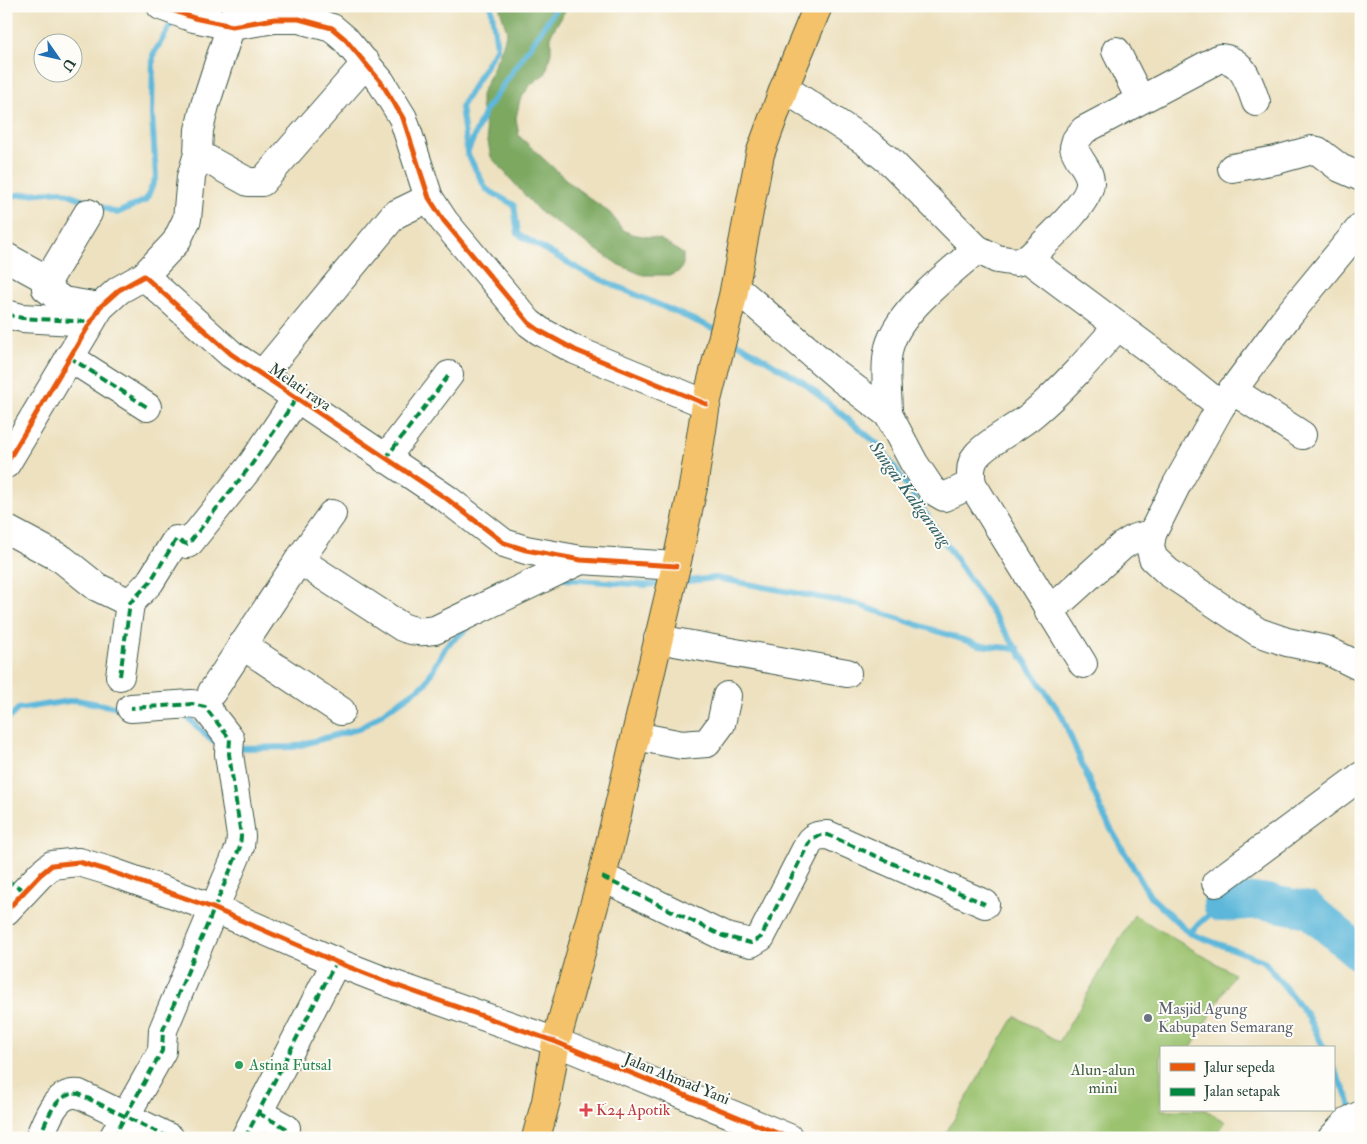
<svg xmlns="http://www.w3.org/2000/svg" width="1367" height="1144" viewBox="0 0 1367 1144" font-family="'IM FELL Double Pica',serif">
<rect width="100%" height="100%" fill="#fdfcf7"/>
<filter id="ink" filterUnits="userSpaceOnUse"><feTurbulence type="fractalNoise" baseFrequency=".02" numOctaves="2"/><feDisplacementMap in="SourceGraphic" scale="10" xChannelSelector="R" yChannelSelector="G"/><feConvolveMatrix kernelMatrix="1 2 1 2 8 2 1 2 1" color-interpolation-filters="sRGB"/></filter>
<filter id="wash" filterUnits="userSpaceOnUse"><feTurbulence type="fractalNoise" baseFrequency=".0096" numOctaves="4" result="noise"/><feDisplacementMap in="SourceGraphic" scale="20" xChannelSelector="R" yChannelSelector="G"/><feGaussianBlur stdDeviation="1.12" result="paint"/><feColorMatrix in="noise" values="0 0 0 0 0 0 0 0 0 0 0 0 0 0 0 0 0 1.4 0 .05"/><feComposite in="paint" operator="in"/></filter>
<g filter="url(#wash)">
<rect width="100%" height="100%" fill="#ede1c0"/>
<polygon fill="#9bc26e" stroke="#5d8051" points="1134,915 1234,974 1191,1048 1161,1048 1161,1110 1206,1110 1225,1122 1215,1138 943,1138 1015,1016 1059,1042"/>
<polygon fill="#7ca861" stroke="#4e724a" points="499,6 568,6 551,34 551,52 546,73 531,84 520,100 516,118 519,136 572,185 610,213 622,229 631,234 660,239 683,254 683,264 680,271 671,275 643,275 619,265 539,211 491,157 481,105 481,95 502,48 507,31"/>
<g fill="none" stroke-linecap="round" stroke-linejoin="round">
<g stroke="#5cb7da" stroke-width="6">
<polyline points="558,6 485,111 467,153 486,189 514,205 518,234 586,273 719,331"/>
<polyline points="467,151 461,107 497,47 491,6"/>
<polyline points="6,196 61,191 117,213 146,200 156,177 152,114 153,55 174,19"/>
<polyline points="729,338 803,382 880,446 1062,716 1105,819 1150,896 1189,933 1221,904"/>
<polyline points="566,579 645,585 665,583"/>
<polyline points="678,582 716,578 855,604 979,645 1018,649"/>
<polyline points="182,712 210,739 222,747"/>
<polyline points="6,721 18,709 76,700 126,709"/>
<polyline points="237,748 293,747 361,728 425,684 446,646 469,627"/>
<polyline points="1189,933 1264,961 1307,1015 1324,1048"/>
<polyline points="1333,1068 1349,1099 1352,1112"/>
<polyline points="1354,1125 1357,1138"/>
</g>
<polyline stroke="#5cb7da" stroke-width="36" points="1221,904 1261,901 1309,910 1361,954"/>
</g>
</g>
<g filter="url(#ink)">
<g fill="none" stroke-linecap="round" stroke-linejoin="round">
<g stroke="#3e5649" stroke-width="30">
<g id="minor">
<polyline points="161,6 194,18 232,26 275,19 299,19 332,28 345,39 381,82 403,118 429,198 444,221 529,323 540,331 575,350 706,404"/>
<polyline points="1116,51 1140,99"/>
<polyline points="784,88 866,142 892,163 977,249 997,259 1016,262 1028,259 1169,364 1221,406"/>
<polyline points="198,154 248,182 262,182 366,63"/>
<polyline points="1232,168 1276,160 1312,150 1318,151 1340,168 1361,177"/>
<polyline points="88,213 48,280 46,288 63,301 100,307"/>
<polyline points="1361,227 1290,313 1221,406 1177,484 1152,534 1150,546 1153,558 1168,572 1258,632 1287,642 1326,650 1361,667"/>
<polyline points="6,257 48,280"/>
<path d="M1028 259C1043 244 1091 202 1090 182 1090 169 1077 160 1074 147L1076 140 1084 130 1220 58C1244 60 1249 83 1256 102"/>
<polyline points="144,276 176,242 187,219 191,177 198,154 199,130 205,105 236,10"/>
<polyline points="735,287 838,376 888,414 914,463 932,490 944,497 972,484 1083,664"/>
<polyline points="6,314 22,318 91,322"/>
<polyline points="69,357 147,407"/>
<polyline points="261,376 394,215 429,198"/>
<polyline points="1232,390 1302,435"/>
<path d="M888 414C888 394 884 372 888 352 894 314 949 274 977 249"/>
<polyline points="385,459 449,375"/>
<polyline points="6,464 100,307 119,290 144,276 231,354 447,499 504,543 526,550 581,560 676,566"/>
<path d="M972 484C970 473 970 463 977 455 989 441 1017 428 1033 414 1064 388 1091 357 1118 326"/>
<polyline points="6,529 62,559 97,587 130,603"/>
<path d="M299 560 402 627C414 632 423 632 435 630L581 560"/>
<polyline points="1049,612 1122,546 1135,538 1152,534"/>
<polyline points="658,639 847,673"/>
<polyline points="242,645 341,711"/>
<polyline points="120,676 130,603 150,582 176,540 187,544 190,542 252,464 296,399"/>
<polyline points="212,692 299,560 332,514"/>
<polyline points="636,736 682,745 707,743 721,724 727,696"/>
<path d="M602 877 723 936 751 943 761 937 810 841C816 835 820 835 828 835L985 904"/>
<polyline points="1216,883 1361,776"/>
<polyline points="6,911 40,875 52,865 79,862 109,871 213,908 336,962 395,985 556,1042 789,1138"/>
<polyline points="258,1113 286,1128 284,1138"/>
<path d="M39 1138C47 1120 55 1091 79 1094L170 1138"/>
<polyline points="113,1138 162,1051 163,1030 240,847 241,836 229,754 230,739 205,707 192,704 131,708"/>
<polyline points="245,1138 336,962"/>
<polyline points="1332,1138 1348,1121 1361,1115"/>
</g>
</g>
<g stroke="#3e5649" stroke-width="30">
<polyline id="major" points="536,1138 546,1101 556,1042 602,877 676,566 693,487 706,404 733,296 760,154 784,88 818,6"/>
</g>
<use href="#minor" stroke="#fff" stroke-width="28"/>
<use href="#major" stroke="#f4c26a" stroke-width="28"/>
<g stroke="#00873e" stroke-width="4" stroke-dasharray="8 4" stroke-linecap="butt">
<polyline points="6,314 22,318 91,322"/>
<polyline points="69,357 147,407"/>
<polyline points="385,459 449,375"/>
<polyline points="120,676 130,603 150,582 176,540 187,544 190,542 252,464 296,399"/>
<path d="M602 877 723 936 751 943 761 937 810 841C816 835 820 835 828 835L985 904"/>
<polyline points="6,880 25,891"/>
<polyline points="258,1113 286,1128 284,1138"/>
<path d="M39 1138C47 1120 55 1091 79 1094L170 1138"/>
<polyline points="113,1138 162,1051 163,1030 240,847 241,836 229,754 230,739 205,707 192,704 131,708"/>
<polyline points="245,1138 336,962"/>
</g>
<g stroke="#fdfcf7" stroke-width="8">
<g id="cycleway">
<polyline points="161,6 194,18 232,26 275,19 299,19 332,28 345,39 381,82 403,118 429,198 444,221 529,323 540,331 575,350 706,404"/>
<polyline points="6,464 100,307 119,290 144,276 231,354 447,499 504,543 526,550 581,560 676,566"/>
<polyline points="6,911 40,875 52,865 79,862 109,871 213,908 336,962 395,985 556,1042 789,1138"/>
</g>
</g>
<use href="#cycleway" stroke="#e8590c" stroke-width="5"/>
</g>
</g>
<circle fill="#6b7280" stroke="#fdfcf7" stroke-width="2" cx="1148" cy="1018" r="5"/>
<circle fill="#2e9e5b" stroke="#fdfcf7" stroke-width="2" cx="239" cy="1065" r="5"/>
<path fill="#e0444e" stroke="#fdfcf7" stroke-width="2" d="M583.5 1102.5h5v5h5v5h-5v5h-5v-5h-5v-5h5z"/>
<g text-anchor="middle" dominant-baseline="central" stroke-width="4" stroke-linejoin="round" paint-order="stroke">
<g font-size="16" fill="#1f3d34" stroke="#fdfcf7">
<text transform="translate(300 387) rotate(34)">Melati raya</text>
<text transform="translate(677 1079) rotate(22)">Jalan Ahmad Yani</text>
</g>
<g font-size="16" fill="#5b616d" stroke="#fdfcf7" text-anchor="start">
<text x="1158" y="1009">Masjid Agung<tspan x="1158" dy="18">Kabupaten Semarang</tspan></text>
</g>
<g font-size="16" fill="#27864d" stroke="#fdfcf7" text-anchor="start">
<text x="249" y="1065">Astina Futsal</text>
</g>
<g font-size="16" fill="#3e5e42" stroke="#fdfcf7">
<text x="1103" y="1070">Alun-alun<tspan x="1103" dy="18">mini</tspan></text>
</g>
<g font-size="16" fill="#be3a42" stroke="#fdfcf7" text-anchor="start">
<text x="596" y="1110">K24 Apotik</text>
</g>
<g font-size="18" font-style="italic" fill="#316266" stroke="#fdfcf7">
<text transform="translate(910 494) rotate(54)">Sungai Kaligarang</text>
</g>
</g>
<rect width="1367" height="1144" fill="none" stroke="#fdfcf7" stroke-width="25"/>
<rect x="1160" y="1046" width="175" height="65" fill="#fdfcf7" stroke="#a4b0a9"/>
<rect x="1170" y="1063" width="25" height="8" fill="#e8590c" stroke="#a4b0a9"/>
<text x="1204" y="1072" font-size="15" fill="#1f3d34">Jalur sepeda</text>
<rect x="1170" y="1088" width="25" height="8" fill="#00873e" stroke="#a4b0a9"/>
<text x="1204" y="1096" font-size="15" fill="#1f3d34">Jalan setapak</text>
<g transform="translate(58 58) rotate(124)"><circle r="24" fill="#fdfcf7" stroke="#a4b0a9"/>
<path d="M0-4L9 19L0 12L-9 19Z" fill="#1f6fb2"/>
<text y="-8" font-size="14" font-weight="bold" text-anchor="middle" fill="#1f3d34">U</text>
</g>
</svg>
